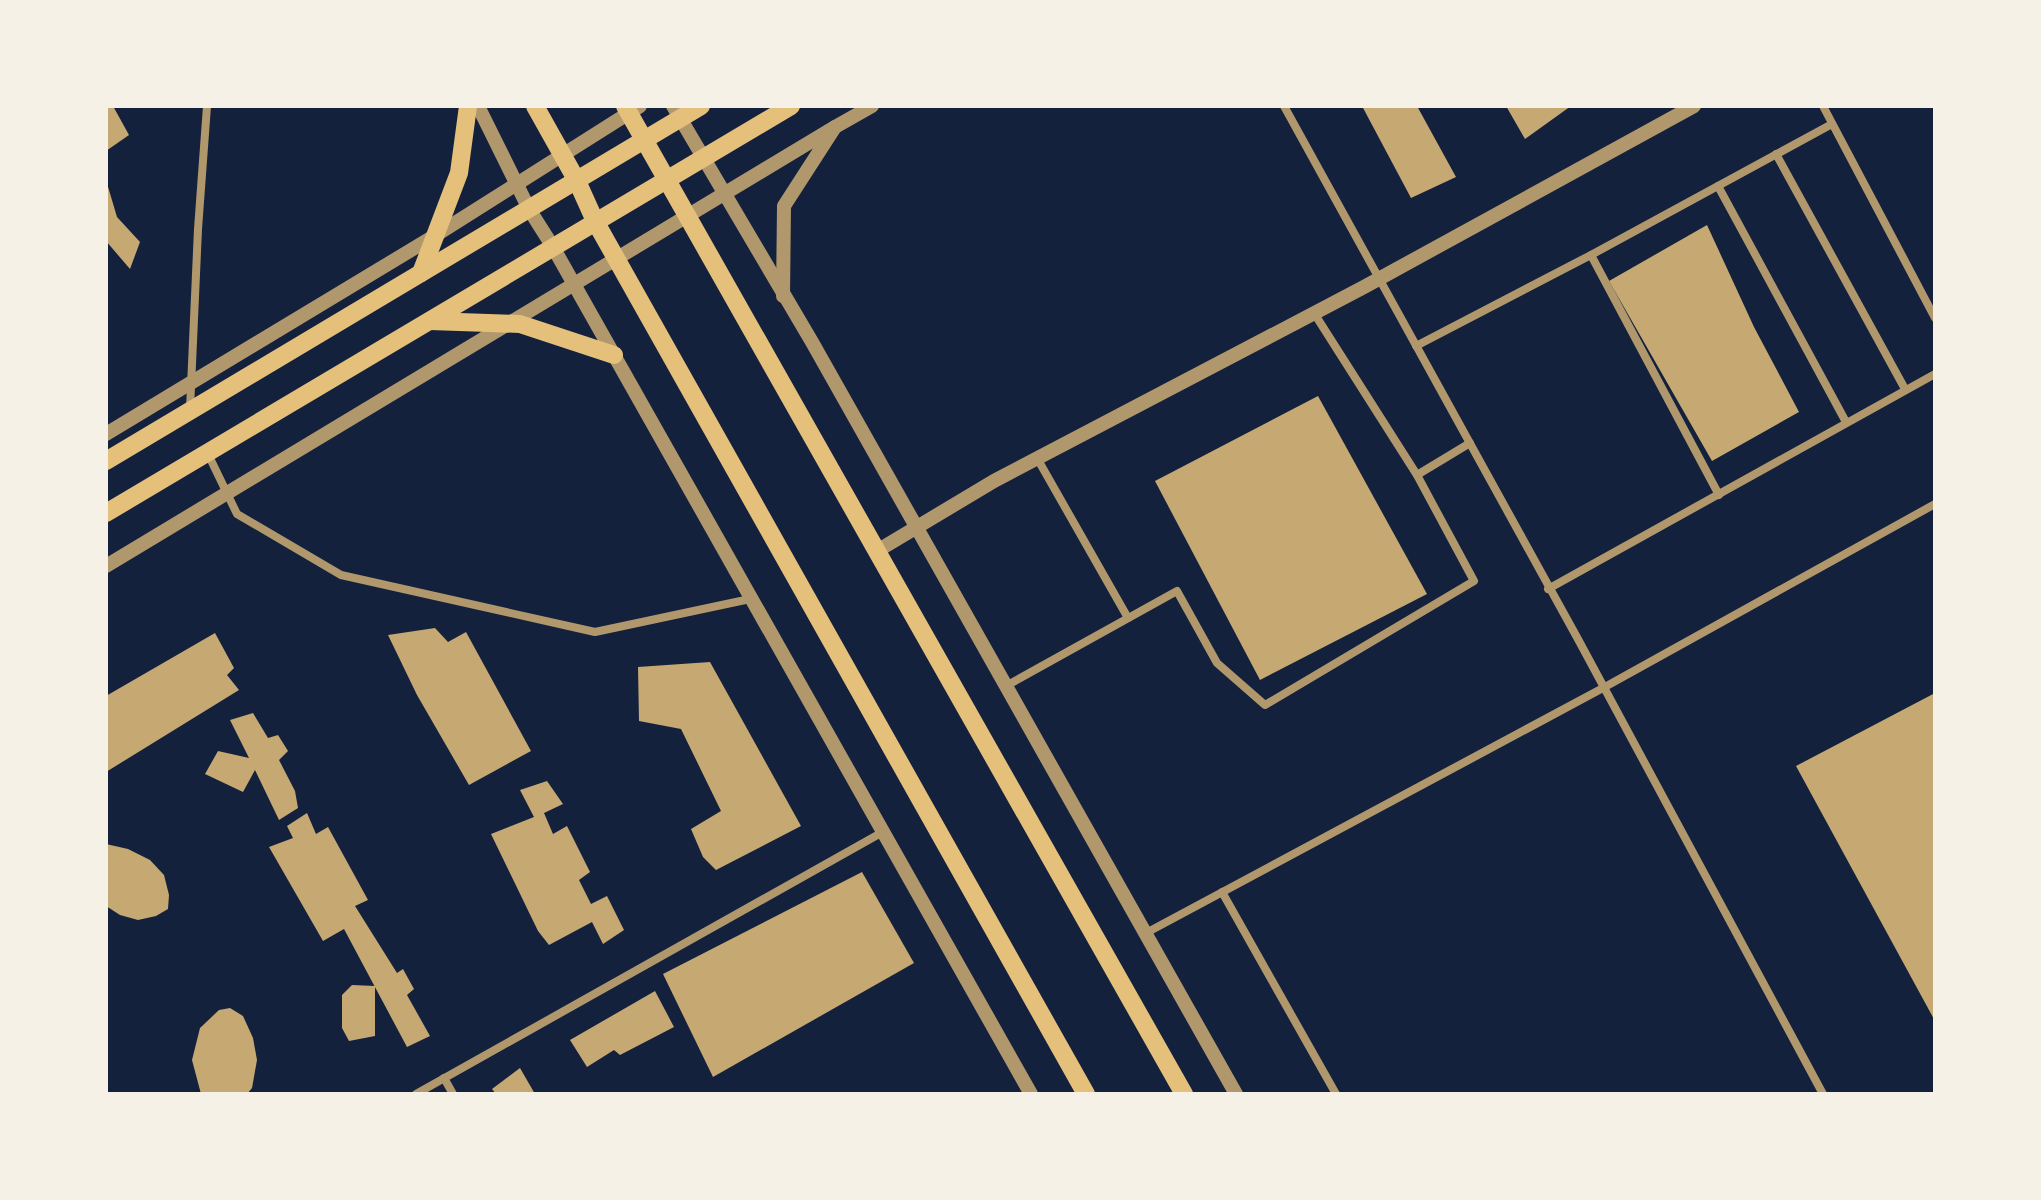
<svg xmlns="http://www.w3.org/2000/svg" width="2041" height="1200" viewBox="0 0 2041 1200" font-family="'Exo 2',sans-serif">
<rect width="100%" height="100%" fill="#14213d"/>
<g fill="#c6a872">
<polygon points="106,106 113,106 129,135 106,151"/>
<polygon points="1362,106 1417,106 1456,177 1411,198"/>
<polygon points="1506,106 1571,106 1525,139"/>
<polygon points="106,180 117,217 140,242 130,269 106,241"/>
<polygon points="1707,225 1754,327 1799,412 1712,461 1609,281"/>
<polygon points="1318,396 1427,594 1260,680 1155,481"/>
<polygon points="435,628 448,642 466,632 531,751 469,785 417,695 388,635"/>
<polygon points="215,633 234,668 227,675 239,690 106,772 106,696"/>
<polygon points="710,662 801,826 716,870 703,857 691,829 721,811 681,729 639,721 638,667"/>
<polygon points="1935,693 1935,1021 1796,766"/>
<polygon points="253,713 268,738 278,735 288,751 279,760 295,791 298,808 279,820 255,770 243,792 205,774 218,751 249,758 230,720"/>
<polygon points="547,781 563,804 544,813 553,834 567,826 590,872 579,880 591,904 607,896 624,930 603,944 592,922 549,945 538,931 491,834 534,817 520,790"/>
<polygon points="307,813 316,834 328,827 368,900 355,906 397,973 403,969 414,989 407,995 430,1036 407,1047 344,929 323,941 269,847 293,838 287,826"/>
<polygon points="106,844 128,849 150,860 164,875 169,895 168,909 156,916 138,920 120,915 106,906"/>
<polygon points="862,872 914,963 713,1077 663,974"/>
<polygon points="352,985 375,986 375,1036 349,1041 342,1028 342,995"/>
<polygon points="655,991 674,1027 620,1055 614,1050 587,1067 570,1040"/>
<polygon points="230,1008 243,1016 253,1038 257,1060 252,1088 247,1094 201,1094 192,1060 200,1028 219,1010"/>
<polygon points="520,1068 535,1094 496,1094 492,1089"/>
</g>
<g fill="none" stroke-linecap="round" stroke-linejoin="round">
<g stroke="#b1986c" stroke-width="8">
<polyline points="1284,106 1579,641 1823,1094"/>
<polyline points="1823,106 1935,318"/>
<polyline points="1776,154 1905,389"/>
<polyline points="1718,186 1846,422"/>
<polyline points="1591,255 1719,495"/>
<polyline points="1416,346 1591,255 1832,124"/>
<polyline points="190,409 198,229 207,106"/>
<polyline points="208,454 237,514 341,575 595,632 750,599"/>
<polyline points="1037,458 1128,618"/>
<polyline points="1417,475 1470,443"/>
<polyline points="1548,589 1935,374"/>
<polyline points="1006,686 1177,591 1217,663 1265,705 1474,581 1417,475 1314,313"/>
<polyline points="1222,892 1336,1094"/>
<polyline points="1146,933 1603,688 1935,504"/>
<polyline points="444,1078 453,1094"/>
<polyline points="416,1094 881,833"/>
</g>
<g stroke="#b1986c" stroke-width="14">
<polyline points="478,106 529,209 553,247 1031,1094"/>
<polyline points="673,106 812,342 1236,1094"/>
<polyline points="783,296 784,206 835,127 872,106"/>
<polyline points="106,434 436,235 640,106"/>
<polyline points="877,551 994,481 1364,287 1694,106"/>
<polyline points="106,566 835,127"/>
</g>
<g stroke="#e5c07b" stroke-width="18">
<polyline points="421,273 459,173 468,106"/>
<polyline points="430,321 520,324 614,355"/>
<polyline points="106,461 701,106"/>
<polyline points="106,513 791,106"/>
</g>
<g stroke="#e5c07b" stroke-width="18">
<polyline points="535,106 577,181 595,221 1086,1094"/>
<polyline points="625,106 1184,1094"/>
</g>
</g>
<rect width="2041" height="1200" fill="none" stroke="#f6f1e7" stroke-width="216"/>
</svg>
